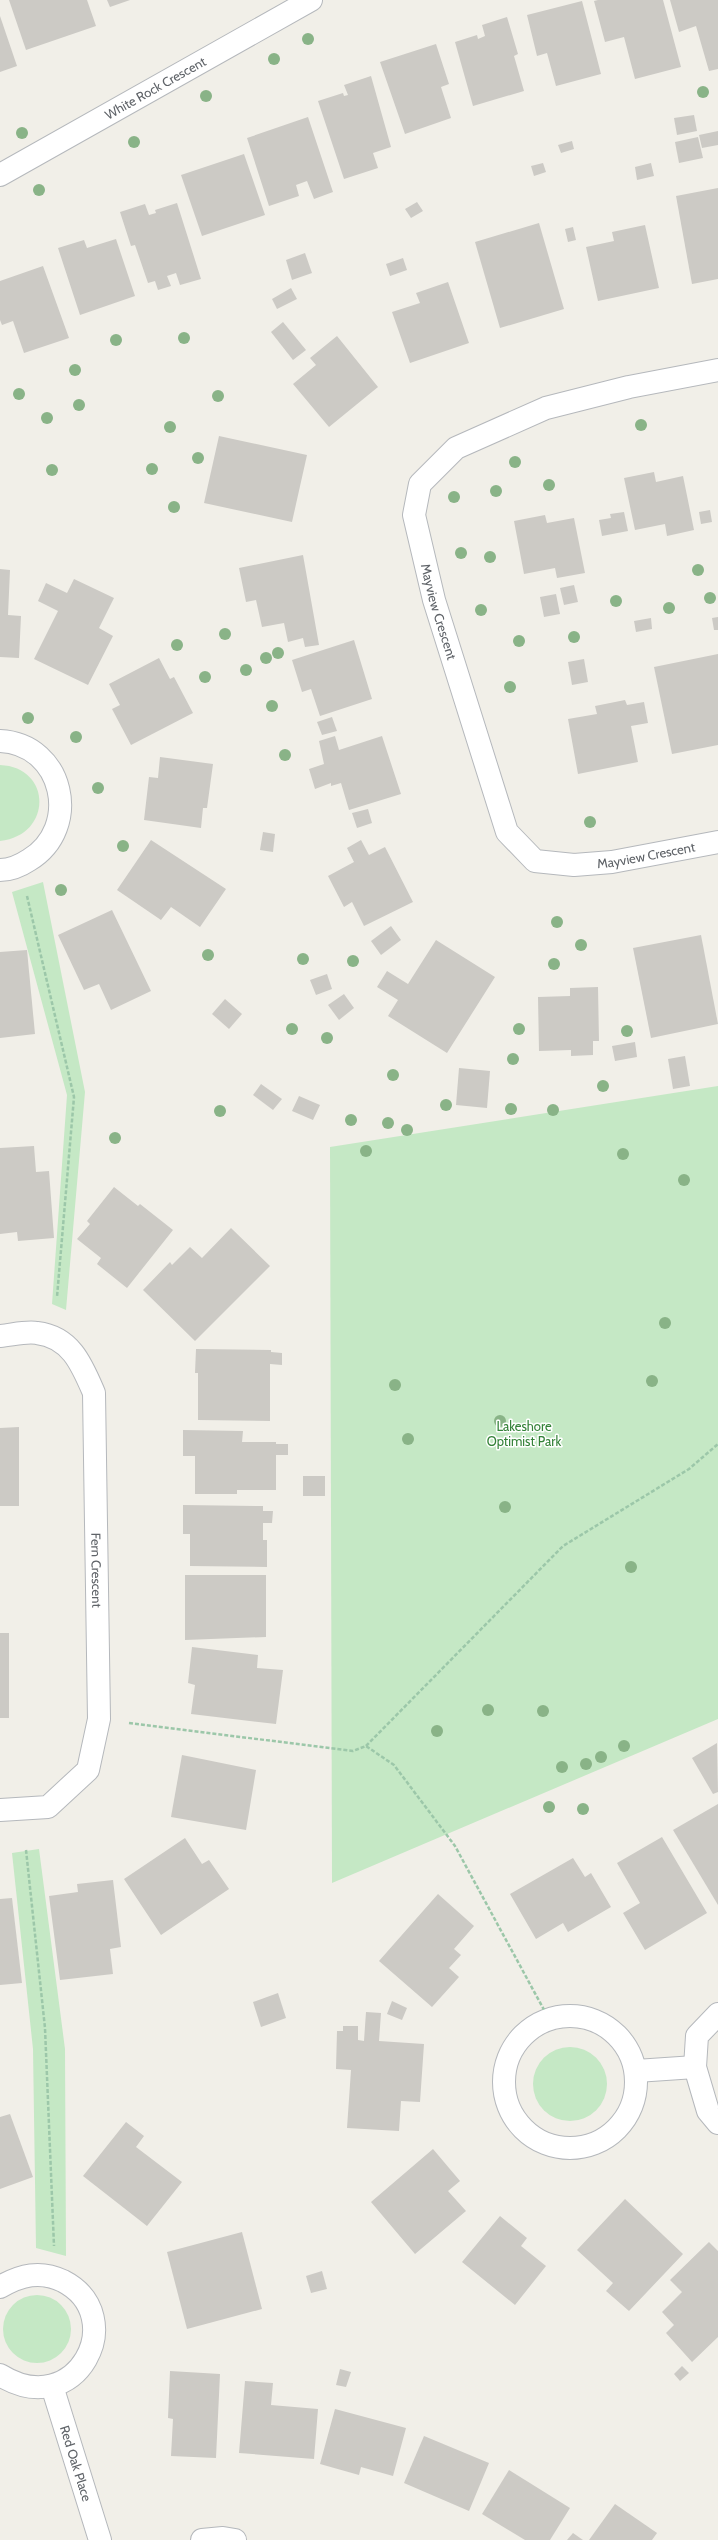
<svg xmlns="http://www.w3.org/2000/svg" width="718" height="2540" viewBox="0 0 718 2540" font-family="Cabin,sans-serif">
<rect width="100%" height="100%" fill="#f1efe8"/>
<g fill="#c5e8c5">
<path d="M0 765C52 767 53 835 0 841Z"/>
<polygon points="43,882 85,1092 66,1310 52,1304 67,1095 12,892"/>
<polygon points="718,1086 718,1719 332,1883 330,1147"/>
<polygon points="39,1849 65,2049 66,2256 36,2248 33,2049 12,1853"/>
<circle cx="570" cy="2084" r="37"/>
<circle cx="37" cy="2329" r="34"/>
</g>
<g fill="#cccac5">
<polygon points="9,0 87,0 96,26 26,50"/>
<polygon points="107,0 130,0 110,7"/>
<polygon points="598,0 663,0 681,67 635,79 624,37 605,42 594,1"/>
<polygon points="670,0 718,0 718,69 709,71 696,26 679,32"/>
<polygon points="582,1 601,74 556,86 547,53 537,56 527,15"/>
<polygon points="0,16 17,66 0,72"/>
<polygon points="507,17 518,54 514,56 524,91 473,106 455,42 477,35 478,39 485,36 482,25"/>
<polygon points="436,44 449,84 441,87 451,118 405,134 380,62"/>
<polygon points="371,76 391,147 373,153 378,168 344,179 318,101 343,93 344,96 348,95 344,85"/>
<polygon points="694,115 697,131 677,135 674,118"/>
<polygon points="308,117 333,192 314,199 307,181 296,185 299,196 269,206 247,138"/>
<polygon points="718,131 718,145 702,148 699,135"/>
<polygon points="698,137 703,158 679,163 675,142"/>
<polygon points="572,141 574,149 561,153 558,145"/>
<polygon points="244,154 265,215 202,236 181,175"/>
<polygon points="543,163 546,172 534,176 531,166"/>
<polygon points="651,163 654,176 637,180 635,167"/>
<polygon points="718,188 718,279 692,284 676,196"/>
<polygon points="417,202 423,211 411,218 405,209"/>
<polygon points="177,203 201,279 180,285 176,273 167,276 171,286 158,290 155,281 148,283 135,245 131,246 120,212 145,204 149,215 156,213 155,210"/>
<polygon points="539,223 564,309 500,328 475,242"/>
<polygon points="645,225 659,288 598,301 586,247 614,241 612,232"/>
<polygon points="573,227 576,240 568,242 565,229"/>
<polygon points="116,239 135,296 80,315 58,248 84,240 87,248"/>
<polygon points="305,253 312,273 292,280 286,260"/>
<polygon points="403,258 407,270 390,276 386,264"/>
<polygon points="43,266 69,338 24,353 13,321 2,325 0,320 0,281"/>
<polygon points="448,282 469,343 410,363 392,312 420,303 416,293"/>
<polygon points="291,288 297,299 277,309 272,299"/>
<polygon points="283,322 306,350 293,360 271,332"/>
<polygon points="337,336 378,387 329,427 293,384 316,365 310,358"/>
<polygon points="219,436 307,455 292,522 204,503"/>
<polygon points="654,472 656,482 683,476 694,530 667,536 665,524 635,530 624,478"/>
<polygon points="710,510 712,522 701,524 699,512"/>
<polygon points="624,512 628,531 602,536 599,520 611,518 610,514"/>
<polygon points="545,515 547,523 574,518 585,573 557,578 555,568 524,574 514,521"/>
<polygon points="303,555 319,645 305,647 303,638 288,642 284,623 262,627 256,600 246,602 239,568"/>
<polygon points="0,569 10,570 8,615 21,616 19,658 0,657"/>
<polygon points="74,579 114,598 99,628 113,636 88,685 34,659 58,611 38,601 46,583 67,593"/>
<polygon points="574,585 578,602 564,605 560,588"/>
<polygon points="556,594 560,614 544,617 540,597"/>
<polygon points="718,617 718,630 714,630 712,618"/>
<polygon points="651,618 652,629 636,632 634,621"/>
<polygon points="354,640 372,699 320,716 311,689 302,692 292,660"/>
<polygon points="718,654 718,745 672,754 654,667"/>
<polygon points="159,658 170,679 174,677 193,713 131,745 112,709 120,705 109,684"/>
<polygon points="584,659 588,682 572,685 568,662"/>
<polygon points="625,700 627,705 644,702 648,723 631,726 638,762 578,774 568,719 597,714 595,706"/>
<polygon points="332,717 337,731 322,735 317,722"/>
<polygon points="335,736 339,750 382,736 401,794 349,810 341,783 331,786 331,783 315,789 309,769 324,764 319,741"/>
<polygon points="160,757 213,764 207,808 203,808 201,828 144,820 149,777 158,778"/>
<polygon points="368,809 372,823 357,828 352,813"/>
<polygon points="263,832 275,834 273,852 260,850"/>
<polygon points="151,840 226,889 200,927 171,907 161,920 117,890"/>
<polygon points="361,840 369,855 385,847 413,902 364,926 352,902 344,907 328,876 354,862 347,848"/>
<polygon points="112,910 151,991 111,1010 99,984 84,990 58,935"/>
<polygon points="391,926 401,940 381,955 371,941"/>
<polygon points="701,935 718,1024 651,1038 633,948"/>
<polygon points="436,940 495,977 447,1053 388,1016 398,1000 377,987 387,971 408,984"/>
<polygon points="27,950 35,1034 0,1038 0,952"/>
<polygon points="327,974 332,989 316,995 310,980"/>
<polygon points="598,987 599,1041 593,1041 593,1055 571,1056 571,1050 539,1051 538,997 570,996 570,988"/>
<polygon points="344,994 354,1008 339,1020 328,1005"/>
<polygon points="225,999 242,1014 229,1029 212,1014"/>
<polygon points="635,1042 637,1057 615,1061 612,1046"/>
<polygon points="685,1056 690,1086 673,1089 668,1059"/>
<polygon points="459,1068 490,1071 487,1108 456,1105"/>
<polygon points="261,1084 282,1099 273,1110 253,1095"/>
<polygon points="299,1096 320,1105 313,1120 292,1111"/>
<polygon points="34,1146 36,1172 49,1171 54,1238 18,1241 17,1232 0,1234 0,1148"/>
<polygon points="114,1187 138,1206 140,1204 173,1230 127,1288 97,1264 101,1258 77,1239 90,1224 87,1221"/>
<polygon points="231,1228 270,1266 195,1341 143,1290 170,1262 172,1265 190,1247 202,1258"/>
<polygon points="196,1349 271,1350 271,1352 282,1353 282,1365 270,1364 270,1421 198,1420 198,1373 195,1373"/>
<polygon points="19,1427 19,1506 0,1506 0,1428"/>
<polygon points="183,1430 243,1431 242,1442 276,1442 276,1444 288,1444 288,1455 276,1455 276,1490 237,1490 237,1494 195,1494 195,1456 183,1456"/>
<rect x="303" y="1476" width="22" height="20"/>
<polygon points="183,1505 263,1506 263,1511 273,1511 272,1523 263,1523 263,1540 267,1540 267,1567 190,1566 190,1534 183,1534"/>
<polygon points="185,1575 266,1575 266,1637 185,1640"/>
<rect x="0" y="1633" width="9" height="85"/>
<polygon points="192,1647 258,1655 257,1668 283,1670 276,1724 191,1714 195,1685 188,1683"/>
<polygon points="717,1743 718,1792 713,1794 692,1758"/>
<polygon points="182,1755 256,1770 246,1830 171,1817"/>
<polygon points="718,1804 718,1905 673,1830"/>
<polygon points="662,1837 707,1913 645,1950 623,1913 640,1903 617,1863"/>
<polygon points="185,1838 202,1864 209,1860 229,1889 161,1935 124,1879"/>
<polygon points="573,1858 585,1877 591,1873 611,1907 568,1932 563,1923 536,1939 510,1894"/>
<polygon points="113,1880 121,1947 110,1949 113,1974 60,1980 49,1896 78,1892 77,1884"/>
<polygon points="438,1894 474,1926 454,1949 461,1955 449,1968 459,1977 432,2007 379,1961"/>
<polygon points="12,1898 22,1983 0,1985 0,1899"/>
<polygon points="278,1993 286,2018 261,2027 253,2002"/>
<polygon points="392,2001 407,2008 402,2020 387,2014"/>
<polygon points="366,2012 381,2013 379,2041 424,2044 420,2102 401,2101 399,2131 347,2128 351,2070 336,2069 337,2031 343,2031 343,2026 358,2026 358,2040 364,2041"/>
<polygon points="10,2114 33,2177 0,2189 0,2117"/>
<polygon points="126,2122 144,2136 136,2147 182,2182 147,2226 83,2176"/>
<polygon points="433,2149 460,2181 448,2191 466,2211 415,2254 371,2202"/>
<polygon points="625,2199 683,2254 629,2311 606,2291 613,2283 577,2250"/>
<polygon points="500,2216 527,2238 521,2246 546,2266 515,2305 462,2262"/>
<polygon points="242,2232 262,2309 187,2329 167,2252"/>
<polygon points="709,2242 718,2251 718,2337 692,2362 666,2333 674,2325 662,2312 682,2292 670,2280"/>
<polygon points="322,2271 327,2289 311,2293 306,2276"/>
<polygon points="682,2366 689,2373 680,2381 674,2374"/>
<polygon points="340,2369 351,2372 346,2387 336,2385"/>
<polygon points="170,2371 220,2374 216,2458 171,2456 173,2419 168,2418"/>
<polygon points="245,2381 273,2383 271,2405 318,2409 314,2459 239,2453"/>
<polygon points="335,2409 406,2428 393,2476 361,2467 359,2475 320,2464"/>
<polygon points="424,2436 489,2463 469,2511 404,2483"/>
<polygon points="509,2470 570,2508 550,2540 525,2540 482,2514"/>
<polygon points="615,2504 657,2533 652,2540 589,2540"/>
<polygon points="573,2533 583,2540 567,2540"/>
</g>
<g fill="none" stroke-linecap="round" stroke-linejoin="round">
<g stroke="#b5b8bc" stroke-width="24">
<g id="minor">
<path id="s1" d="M0 175 311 0"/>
<path id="s2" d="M718 370 629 387 546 408 456 448 420 484 414 515 434 600 507 832 535 861 574 865 612 862 718 842"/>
<path d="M0 741C64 744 82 828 29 860 20 866 11 870 0 870"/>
<path id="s3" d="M0 1336C12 1335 26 1331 37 1333 71 1337 82 1365 94 1393L99 1719 88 1770 48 1807 0 1810"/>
<polyline points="718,2014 697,2036 695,2067 708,2111 718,2123"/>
<circle cx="570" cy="2082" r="66"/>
<polyline points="636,2071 695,2067"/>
<path d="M0 2287C21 2275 40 2270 63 2281 131 2316 77 2423 0 2375"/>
<path id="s4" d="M52 2386 100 2540"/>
<polyline points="202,2540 223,2538 235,2540"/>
</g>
</g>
<g stroke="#9cc7a9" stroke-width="2.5" stroke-dasharray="4 2" stroke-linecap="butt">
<polyline points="27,896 74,1097 57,1297"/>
<polyline points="129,1723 353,1751 366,1746 394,1765 455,1846 549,2019"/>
<polyline points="366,1746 563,1546 689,1469 718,1444"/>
<polyline points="26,1850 45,2028 54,2246"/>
</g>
<use href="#minor" stroke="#fff" stroke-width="22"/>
</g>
<g fill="#89b387">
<circle cx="308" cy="39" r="6"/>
<circle cx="274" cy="59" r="6"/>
<circle cx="703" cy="92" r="6"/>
<circle cx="206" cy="96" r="6"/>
<circle cx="22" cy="133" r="6"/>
<circle cx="134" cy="142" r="6"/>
<circle cx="39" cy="190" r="6"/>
<circle cx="184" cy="338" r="6"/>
<circle cx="116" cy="340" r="6"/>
<circle cx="75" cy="370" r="6"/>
<circle cx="19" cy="394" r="6"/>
<circle cx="218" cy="396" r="6"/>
<circle cx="79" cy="405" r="6"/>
<circle cx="47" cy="418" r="6"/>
<circle cx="641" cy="425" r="6"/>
<circle cx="170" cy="427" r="6"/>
<circle cx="198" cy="458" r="6"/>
<circle cx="515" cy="462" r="6"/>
<circle cx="152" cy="469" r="6"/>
<circle cx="52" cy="470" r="6"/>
<circle cx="549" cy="485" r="6"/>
<circle cx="496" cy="491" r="6"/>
<circle cx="454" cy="497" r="6"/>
<circle cx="174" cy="507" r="6"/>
<circle cx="461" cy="553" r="6"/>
<circle cx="490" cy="557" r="6"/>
<circle cx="698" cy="570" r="6"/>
<circle cx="710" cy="598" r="6"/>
<circle cx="616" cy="601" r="6"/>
<circle cx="669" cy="608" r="6"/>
<circle cx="481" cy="610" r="6"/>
<circle cx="225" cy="634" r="6"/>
<circle cx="574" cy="637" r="6"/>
<circle cx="519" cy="641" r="6"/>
<circle cx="177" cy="645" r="6"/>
<circle cx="278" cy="653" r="6"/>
<circle cx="266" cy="658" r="6"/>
<circle cx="246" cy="670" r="6"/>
<circle cx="205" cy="677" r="6"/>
<circle cx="510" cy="687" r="6"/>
<circle cx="272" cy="706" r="6"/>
<circle cx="28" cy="718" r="6"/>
<circle cx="76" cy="737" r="6"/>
<circle cx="285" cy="755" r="6"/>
<circle cx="98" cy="788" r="6"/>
<circle cx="590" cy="822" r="6"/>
<circle cx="123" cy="846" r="6"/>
<circle cx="61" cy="890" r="6"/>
<circle cx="557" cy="922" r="6"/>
<circle cx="581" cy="945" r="6"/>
<circle cx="208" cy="955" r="6"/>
<circle cx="303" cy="959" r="6"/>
<circle cx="353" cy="961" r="6"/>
<circle cx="554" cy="964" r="6"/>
<circle cx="292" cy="1029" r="6"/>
<circle cx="519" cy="1029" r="6"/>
<circle cx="627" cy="1031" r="6"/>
<circle cx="327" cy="1038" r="6"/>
<circle cx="513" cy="1059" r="6"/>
<circle cx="393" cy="1075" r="6"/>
<circle cx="603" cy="1086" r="6"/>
<circle cx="446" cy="1105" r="6"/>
<circle cx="511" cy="1109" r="6"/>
<circle cx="553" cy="1110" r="6"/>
<circle cx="220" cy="1111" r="6"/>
<circle cx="351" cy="1120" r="6"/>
<circle cx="388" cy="1123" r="6"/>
<circle cx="407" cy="1130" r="6"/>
<circle cx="115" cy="1138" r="6"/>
<circle cx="366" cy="1151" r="6"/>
<circle cx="623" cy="1154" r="6"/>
<circle cx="684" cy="1180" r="6"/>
<circle cx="665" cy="1323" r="6"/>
<circle cx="652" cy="1381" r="6"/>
<circle cx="395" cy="1385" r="6"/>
<circle cx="500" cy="1421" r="6"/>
<circle cx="408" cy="1439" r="6"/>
<circle cx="505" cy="1507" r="6"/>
<circle cx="631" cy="1567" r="6"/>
<circle cx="488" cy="1710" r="6"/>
<circle cx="543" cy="1711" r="6"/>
<circle cx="437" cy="1731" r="6"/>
<circle cx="624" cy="1746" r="6"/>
<circle cx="601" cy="1757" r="6"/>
<circle cx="586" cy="1764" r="6"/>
<circle cx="562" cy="1767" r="6"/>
<circle cx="549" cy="1807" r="6"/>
<circle cx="583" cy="1809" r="6"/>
</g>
<g text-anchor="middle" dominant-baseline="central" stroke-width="3" stroke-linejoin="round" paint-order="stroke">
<g font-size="13" fill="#5f6368" stroke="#fff">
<text stroke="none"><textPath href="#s1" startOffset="178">White Rock Crescent</textPath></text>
<text stroke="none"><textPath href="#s2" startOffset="457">Mayview Crescent</textPath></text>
<text stroke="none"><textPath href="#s2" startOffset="840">Mayview Crescent</textPath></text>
<text stroke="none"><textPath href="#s3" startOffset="302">Fern Crescent</textPath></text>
<text stroke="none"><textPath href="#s4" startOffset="81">Red Oak Place</textPath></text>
</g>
<g font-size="13" fill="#348238" stroke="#fff">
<text x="524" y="1426">Lakeshore<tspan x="524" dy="15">Optimist Park</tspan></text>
</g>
</g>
</svg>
